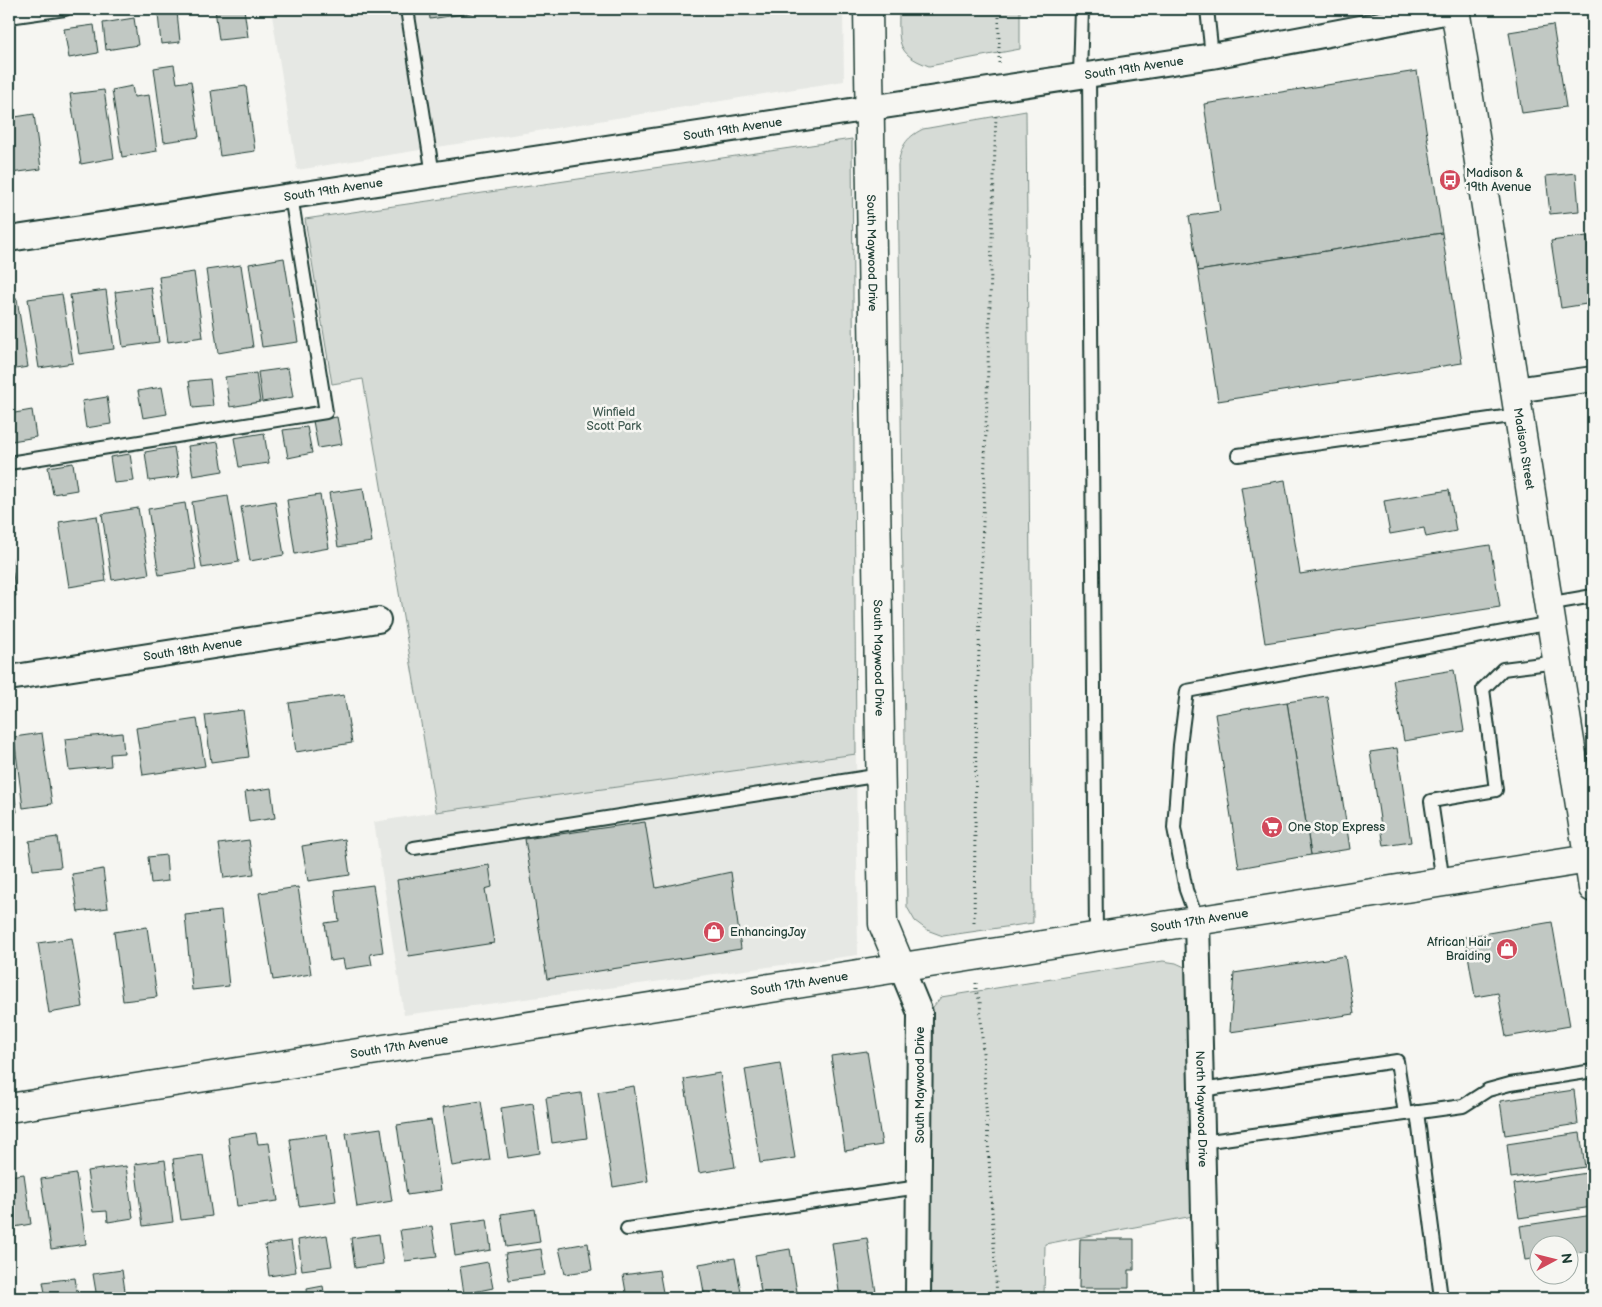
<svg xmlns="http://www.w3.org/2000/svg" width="1602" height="1307" viewBox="0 0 1602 1307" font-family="'Balsamiq Sans',sans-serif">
<rect width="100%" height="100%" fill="#f6f6f2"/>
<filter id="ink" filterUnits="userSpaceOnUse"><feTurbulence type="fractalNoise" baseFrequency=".02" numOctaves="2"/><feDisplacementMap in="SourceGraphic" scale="10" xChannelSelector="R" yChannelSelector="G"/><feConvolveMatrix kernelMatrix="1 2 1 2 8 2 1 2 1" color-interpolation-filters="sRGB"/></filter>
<g filter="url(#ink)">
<g fill="#e6e8e4">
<polygon points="271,9 843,9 844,81 297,170"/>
<polygon points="856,754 858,955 404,1015 374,822 436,812"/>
</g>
<g fill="#d6dbd6" stroke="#7a8c85">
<path d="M899 9H1020V49L929 66C895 54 899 41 899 9Z"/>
<path d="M1026 111 1033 923 943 936 927 930 915 921 907 907 898 165C901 147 905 138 923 129Z"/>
<polygon points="852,139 856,754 436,812 363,379 332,384 305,219"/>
<polygon points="1163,961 1176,963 1187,968 1193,1216 1045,1244 1044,1298 930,1298 928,1023 933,1007 941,997"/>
</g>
<g fill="#c1c8c3" stroke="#1f3d34">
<polygon points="215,9 244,9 248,37 219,40"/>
<polygon points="429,9 496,9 430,19"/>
<polygon points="177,12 180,42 161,44 158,14"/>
<polygon points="134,18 138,45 106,50 103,23"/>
<polygon points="94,25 98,53 69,58 64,29"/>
<polygon points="1553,25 1566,107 1522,113 1509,32"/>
<polygon points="174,65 177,83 191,81 199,137 164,142 154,68"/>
<polygon points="1417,71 1442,233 1198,271 1189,216 1220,211 1204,104"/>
<polygon points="132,86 134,97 149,95 157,151 122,157 112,90"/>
<polygon points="246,86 255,151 220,156 211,91"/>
<polygon points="104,90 114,158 81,164 70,94"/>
<polygon points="34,114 41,169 11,173 9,160 9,118"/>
<polygon points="1576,173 1579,211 1550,214 1546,176"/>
<polygon points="1442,233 1462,363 1218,401 1198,271"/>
<polygon points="1587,236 1593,281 1593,303 1561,308 1551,241"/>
<polygon points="284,258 298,342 262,347 249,264"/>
<polygon points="241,265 253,347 218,353 206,270"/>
<polygon points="194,272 203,337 168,342 159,277"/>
<polygon points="151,287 159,342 123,347 115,292"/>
<polygon points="106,290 114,349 79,354 70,295"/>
<polygon points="62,294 73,363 39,368 28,299"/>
<polygon points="17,299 28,367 9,370 9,300"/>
<polygon points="288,368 293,397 262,402 258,372"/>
<polygon points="256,373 260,402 230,407 225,377"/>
<polygon points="210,379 213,406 193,408 189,381"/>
<polygon points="162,387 167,414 143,418 138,391"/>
<polygon points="107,397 111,424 86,428 82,401"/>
<polygon points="32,410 36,437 12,441 9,414"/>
<polygon points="337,417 342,444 318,448 313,421"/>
<polygon points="307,427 312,453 288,458 283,430"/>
<polygon points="264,433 269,463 239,467 234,438"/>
<polygon points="218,442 223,471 193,476 188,446"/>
<polygon points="174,447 179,477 149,481 145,452"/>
<polygon points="130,454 134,481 114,483 110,457"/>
<polygon points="73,463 77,490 53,494 48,467"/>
<polygon points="1285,480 1300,574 1490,545 1500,607 1265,643 1241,487"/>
<polygon points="363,488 372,542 338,547 329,493"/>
<polygon points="1449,490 1456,531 1426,537 1424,528 1390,534 1384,501"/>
<polygon points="320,495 329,548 295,554 287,500"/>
<polygon points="228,496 239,562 202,568 192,502"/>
<polygon points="275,501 284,555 250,561 241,507"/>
<polygon points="185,503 196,569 159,575 148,509"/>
<polygon points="138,508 149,574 112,580 102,514"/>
<polygon points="97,516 106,581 69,587 59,522"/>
<polygon points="9,545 16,596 9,597"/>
<polygon points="1454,670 1464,731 1404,741 1393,680"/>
<polygon points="344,695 352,743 296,752 289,703"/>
<polygon points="1327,696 1350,849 1311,855 1287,702"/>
<polygon points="1287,702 1311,855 1239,868 1215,714"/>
<polygon points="243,710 249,757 211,762 205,715"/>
<polygon points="197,719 205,766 143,775 136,728"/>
<polygon points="42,733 52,804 23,808 14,737"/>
<polygon points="122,733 124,753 110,754 111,766 69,770 65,739"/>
<polygon points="1397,748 1411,842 1384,846 1370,752"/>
<polygon points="9,760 17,812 9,813"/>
<polygon points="271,788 275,818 249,822 245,792"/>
<polygon points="645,822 656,888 731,872 741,949 547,979 525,839"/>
<polygon points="57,837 61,867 33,870 29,841"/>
<polygon points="345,839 350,875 308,881 302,846"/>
<polygon points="249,840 254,874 224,878 219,844"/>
<polygon points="166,855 168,881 151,883 148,857"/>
<polygon points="489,865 492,887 485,889 494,943 409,956 397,880"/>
<polygon points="103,869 108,908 78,912 72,874"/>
<polygon points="373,885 383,952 370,954 372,965 345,969 343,959 330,961 325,923 339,921 335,890"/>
<polygon points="298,887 311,974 273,980 259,893"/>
<polygon points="221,911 229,986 192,990 185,915"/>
<polygon points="1552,922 1570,1026 1506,1037 1498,993 1475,997 1465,937"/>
<polygon points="147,927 157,997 123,1001 114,932"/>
<polygon points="72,938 83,1007 49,1013 38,943"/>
<polygon points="1345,956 1354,1014 1230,1032 1234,973"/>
<polygon points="867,1051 882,1145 845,1151 831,1056"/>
<polygon points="780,1063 795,1158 760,1163 745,1069"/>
<polygon points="720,1073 735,1167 699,1173 684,1079"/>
<polygon points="634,1086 648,1181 613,1187 598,1092"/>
<polygon points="1574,1090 1578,1124 1505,1135 1500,1101"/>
<polygon points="581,1093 587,1138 552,1143 546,1098"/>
<polygon points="481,1101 490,1160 452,1166 443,1107"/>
<polygon points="533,1103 540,1153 508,1158 501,1108"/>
<polygon points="431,1120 441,1190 407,1195 397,1125"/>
<polygon points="381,1128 392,1201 357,1207 346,1133"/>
<polygon points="256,1133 258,1144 269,1143 278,1201 237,1206 228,1137"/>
<polygon points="1580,1133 1585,1167 1511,1178 1507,1144"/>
<polygon points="327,1134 336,1201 299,1206 290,1139"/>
<polygon points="203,1155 212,1216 181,1220 173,1159"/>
<polygon points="165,1160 173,1222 143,1226 135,1164"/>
<polygon points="126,1166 133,1218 108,1222 107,1211 93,1212 87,1171"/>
<polygon points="1587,1173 1592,1207 1519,1218 1514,1184"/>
<polygon points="24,1174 31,1224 9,1228 9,1176"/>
<polygon points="76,1174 86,1244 51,1249 41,1179"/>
<polygon points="535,1209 540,1242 506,1247 501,1214"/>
<polygon points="1593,1215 1593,1250 1570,1254 1570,1244 1540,1244 1540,1258 1525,1260 1520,1226"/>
<polygon points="487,1219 491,1250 455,1256 451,1224"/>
<polygon points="432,1226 437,1257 405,1261 400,1230"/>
<polygon points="379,1234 383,1264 355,1268 351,1238"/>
<polygon points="327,1235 332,1266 302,1270 298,1240"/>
<polygon points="867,1238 877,1298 840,1298 832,1243"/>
<polygon points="1080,1239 1134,1239 1134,1270 1129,1270 1129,1288 1079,1288"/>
<polygon points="291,1241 296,1272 269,1276 265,1245"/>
<polygon points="588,1243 592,1270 565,1274 559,1248"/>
<polygon points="541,1249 545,1275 509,1280 505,1254"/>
<polygon points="790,1249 798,1298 762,1298 755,1255"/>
<polygon points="735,1258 742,1298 705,1298 699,1264"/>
<polygon points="488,1262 493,1288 464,1294 460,1267"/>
<polygon points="122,1270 126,1298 97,1298 93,1274"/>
<polygon points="659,1270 664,1298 627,1298 623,1275"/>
<polygon points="75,1278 78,1298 46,1298 43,1282"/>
<polygon points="323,1286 325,1298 308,1298 307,1289"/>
<polygon points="238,1293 239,1298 208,1298"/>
</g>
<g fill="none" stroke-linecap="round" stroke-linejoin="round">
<g stroke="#1f3d34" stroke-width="16">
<g id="lane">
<polyline points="407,9 433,175"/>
<polyline points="1207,9 1212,56"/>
<polyline points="9,17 65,9"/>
<polyline points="1089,75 1096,936"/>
<polyline points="1080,76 1082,9"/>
<polyline points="1238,455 1518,415"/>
<polyline points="9,463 326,412 291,196"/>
<polyline points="1547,604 1593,596"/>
<polyline points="414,848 881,775"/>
<polyline points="1443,882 1431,801 1496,790 1483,689 1503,669 1557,662"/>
<polyline points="1197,920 1186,890 1174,828 1180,745 1187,691 1551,623"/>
<polyline points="1201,1090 1397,1061 1405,1114"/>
<polyline points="1417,1112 1441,1298"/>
<polyline points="1202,1142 1463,1106 1488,1090 1510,1084 1593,1071"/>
<polyline points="627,1229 919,1187"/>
</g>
</g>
<g stroke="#1f3d34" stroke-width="28">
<g id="street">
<path id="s1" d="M9 239 1212 56 1455 10"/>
<polyline points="1515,390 1593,379"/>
<path id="s2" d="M9 678 378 620"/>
<path id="s3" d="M1197 920 1206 1298"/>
<polyline points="901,967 920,1013 918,1298"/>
</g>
</g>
<g stroke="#1f3d34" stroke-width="31">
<g id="secondary">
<path id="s4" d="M868 9 883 924 901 967"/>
<path id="s5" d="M1455 9 1593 888"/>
<path id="s6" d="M9 1108 1589 859"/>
</g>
</g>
<g stroke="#1f3d34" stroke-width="3" stroke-dasharray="1 4" stroke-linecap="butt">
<polyline points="999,63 999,9"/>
<polyline points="974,922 976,743 996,114"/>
<polyline points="976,983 976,991 980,1001 997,1298"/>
</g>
<use href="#lane" stroke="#f6f6f2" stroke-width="12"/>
<use href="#street" stroke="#f6f6f2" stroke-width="24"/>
<use href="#secondary" stroke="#f6f6f2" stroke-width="28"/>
</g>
</g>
<defs>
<g id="bus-disc" transform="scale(1.125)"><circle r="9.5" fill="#d1495b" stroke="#f6f6f2"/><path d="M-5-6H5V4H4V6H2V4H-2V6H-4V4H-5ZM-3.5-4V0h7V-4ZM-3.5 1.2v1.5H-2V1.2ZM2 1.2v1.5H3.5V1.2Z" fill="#fff"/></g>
<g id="supermarket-disc" transform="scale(1.125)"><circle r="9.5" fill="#d1495b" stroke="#f6f6f2"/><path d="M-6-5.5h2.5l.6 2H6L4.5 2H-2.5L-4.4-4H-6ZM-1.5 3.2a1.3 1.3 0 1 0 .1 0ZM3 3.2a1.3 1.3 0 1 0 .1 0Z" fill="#fff"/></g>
<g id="shop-disc" transform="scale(1.125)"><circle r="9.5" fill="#d1495b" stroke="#f6f6f2"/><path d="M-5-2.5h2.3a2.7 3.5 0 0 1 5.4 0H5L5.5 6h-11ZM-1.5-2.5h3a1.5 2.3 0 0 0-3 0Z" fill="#fff"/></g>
</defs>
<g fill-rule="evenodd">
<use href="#bus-disc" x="1450" y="180"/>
<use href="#supermarket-disc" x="1272" y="827"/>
<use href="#shop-disc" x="714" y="932"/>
<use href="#shop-disc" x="1507" y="949"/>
</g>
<g text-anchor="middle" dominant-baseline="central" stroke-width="5" stroke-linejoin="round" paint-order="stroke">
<g font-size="12" fill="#1f3d34" stroke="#f6f6f2">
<text stroke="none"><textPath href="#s1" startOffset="1138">South 19th Avenue</textPath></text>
<text stroke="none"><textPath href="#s1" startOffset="732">South 19th Avenue</textPath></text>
<text stroke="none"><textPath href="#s1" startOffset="328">South 19th Avenue</textPath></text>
<text stroke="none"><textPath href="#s4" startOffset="244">South Maywood Drive</textPath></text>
<text stroke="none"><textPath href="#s5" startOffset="445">Madison Street</textPath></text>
<text stroke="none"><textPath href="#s2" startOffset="186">South 18th Avenue</textPath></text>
<text stroke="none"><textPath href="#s4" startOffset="649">South Maywood Drive</textPath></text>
<text stroke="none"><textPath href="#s6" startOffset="1205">South 17th Avenue</textPath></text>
<text stroke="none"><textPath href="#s6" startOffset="800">South 17th Avenue</textPath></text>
<text stroke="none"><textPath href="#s6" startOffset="395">South 17th Avenue</textPath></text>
<text transform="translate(920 1085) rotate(-90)">South Maywood Drive</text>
<text stroke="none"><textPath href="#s3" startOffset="189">North Maywood Drive</textPath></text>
</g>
<g font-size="12" fill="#1f3d34" stroke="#f6f6f2" text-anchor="start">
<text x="1466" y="173">Madison &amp;<tspan x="1466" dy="14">19th Avenue</tspan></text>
<text x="1288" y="827">One Stop Express</text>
<text x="730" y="932">EnhancingJay</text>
<text x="1491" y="942" text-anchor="end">African Hair<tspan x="1491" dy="14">Braiding</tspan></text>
</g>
<g font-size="12" fill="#445d54" stroke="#f6f6f2">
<text x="614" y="412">Winfield<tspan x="614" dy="14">Scott Park</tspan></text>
</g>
</g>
<rect width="1602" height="1307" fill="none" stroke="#f6f6f2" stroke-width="30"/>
<rect x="15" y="15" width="1572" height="1277" fill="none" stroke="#1f3d34" stroke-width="2" filter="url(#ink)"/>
<g transform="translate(1554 1260) rotate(83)"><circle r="24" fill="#f6f6f2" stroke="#a0aca6"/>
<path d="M0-4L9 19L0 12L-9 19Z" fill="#d1495b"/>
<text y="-8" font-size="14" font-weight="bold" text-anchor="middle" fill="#1f3d34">N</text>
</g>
</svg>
